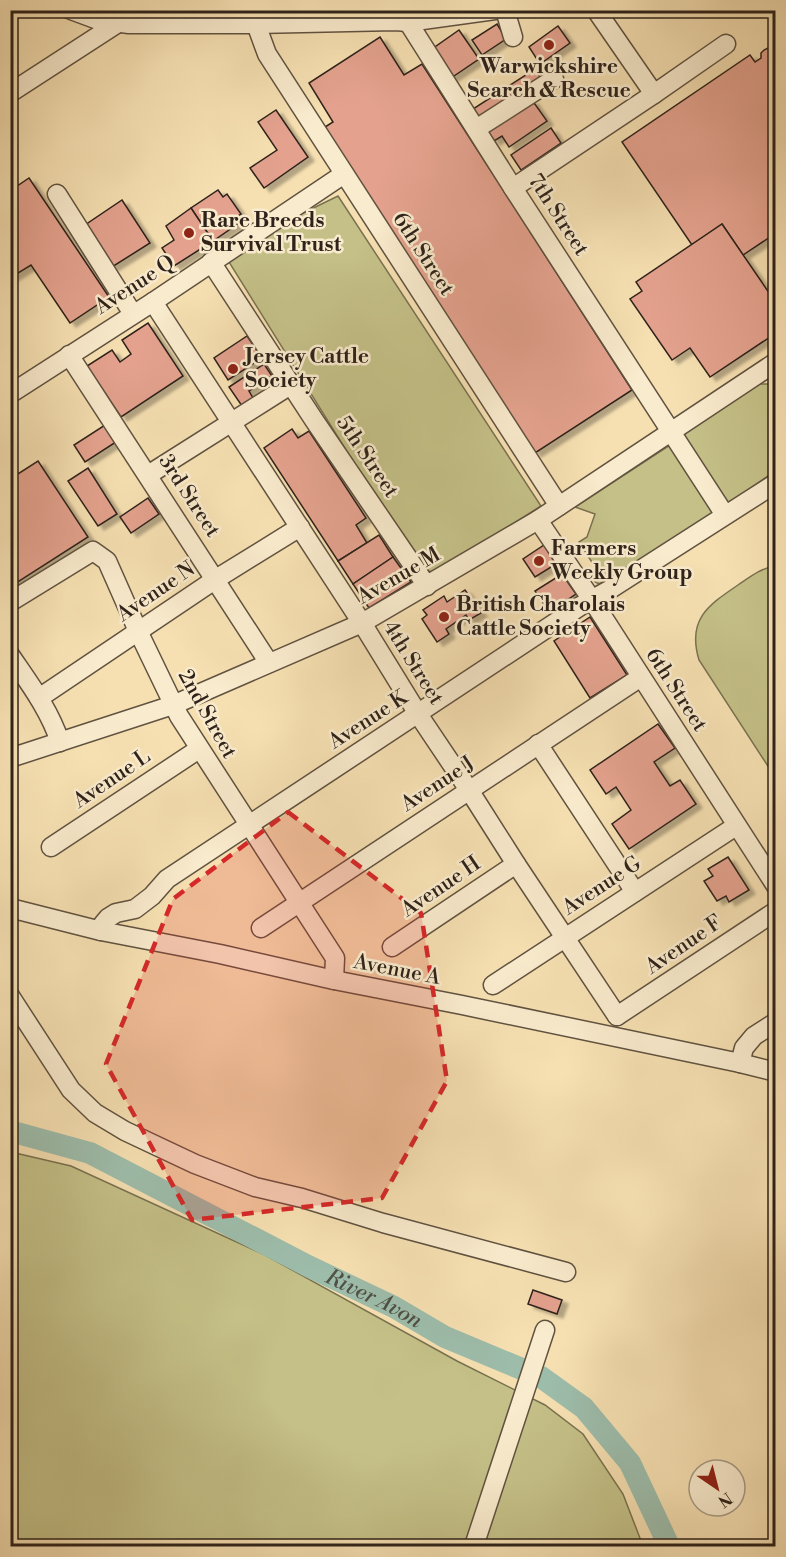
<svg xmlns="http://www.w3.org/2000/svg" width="786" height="1557" viewBox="0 0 786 1557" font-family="'Libre Bodoni',serif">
<defs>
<filter id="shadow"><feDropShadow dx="6" dy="4" stdDeviation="1.5" flood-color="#0004"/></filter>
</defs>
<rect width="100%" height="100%" fill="#f6e0b2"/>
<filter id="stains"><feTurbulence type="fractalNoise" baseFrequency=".00333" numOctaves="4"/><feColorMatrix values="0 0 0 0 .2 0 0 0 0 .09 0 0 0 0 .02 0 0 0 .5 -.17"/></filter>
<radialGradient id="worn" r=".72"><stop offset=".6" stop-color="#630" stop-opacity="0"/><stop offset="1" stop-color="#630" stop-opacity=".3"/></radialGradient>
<g fill="#c4c087" stroke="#797150" stroke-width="1.5">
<polygon points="338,196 541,506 435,573 425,570 412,556 229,262 297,216"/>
<polygon points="759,384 770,384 775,386 775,471 725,506 682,439 685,434"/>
<polygon points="670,445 717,511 612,578 599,584 595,582 588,573 595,567 579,542 587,537 595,514 575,507"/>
<path d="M775 566H776L775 777 699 660C687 620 707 606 738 585 750 577 761 568 775 566Z"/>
<polygon points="11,1152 71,1166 265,1255 457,1361 545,1405 583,1434 623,1494 643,1546 13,1546 11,1542"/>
</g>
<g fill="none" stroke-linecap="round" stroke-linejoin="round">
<path stroke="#9dbdab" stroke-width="22" id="s1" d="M10 1131 90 1153 308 1266 394 1307 445 1337 541 1377 584 1408 630 1463 669 1546"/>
</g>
<g fill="#e4a28e" stroke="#2e221a" stroke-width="1.5" filter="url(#shadow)">
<polygon points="497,24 506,39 482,55 472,40"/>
<polygon points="558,26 570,43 540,64 529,47"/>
<polygon points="459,30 479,59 451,78 432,49"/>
<polygon points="380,37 404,75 422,64 632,390 535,453 325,127 333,122 309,83"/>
<polygon points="768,48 773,50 776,54 776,88 773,90 776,93 776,233 743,255 722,224 692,245 622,142 750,55 755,62 761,58 761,53 764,50"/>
<polygon points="535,69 543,82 481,122 473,109"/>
<polygon points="532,100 547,121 509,147 502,136 494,141 487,131"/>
<polygon points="276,110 308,157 264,188 250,168 277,150 258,122"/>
<polygon points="551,128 561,143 521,170 511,155"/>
<polygon points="29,178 109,297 70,323 31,265 10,278 10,191"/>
<polygon points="218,190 223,197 227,194 241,214 238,216 242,221 213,241 191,208"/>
<polygon points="122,200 150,243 112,267 85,225"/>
<polygon points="191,208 213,241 174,266 162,248 174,240 166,226"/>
<polygon points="722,224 776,303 776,333 710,377 690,348 672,360 630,299 642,291 636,282"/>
<polygon points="148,323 183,376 121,417 87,366 112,350 120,362 131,354 122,340"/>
<polygon points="247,336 262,358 228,380 214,358"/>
<polygon points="264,364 272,376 249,391 253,398 242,406 229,387"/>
<polygon points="105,425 116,442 85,462 74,445"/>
<polygon points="292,429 298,438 309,431 366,518 356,525 367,543 338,561 264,448"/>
<polygon points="38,461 88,537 10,587 10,479"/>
<polygon points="88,468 117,514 98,526 68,481"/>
<polygon points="148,498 159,514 131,533 120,517"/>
<polygon points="379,535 393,557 353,584 338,561"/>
<polygon points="544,545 556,564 535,577 523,559"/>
<polygon points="393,557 411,582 369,608 353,584"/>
<polygon points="562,574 576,594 549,612 535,591"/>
<polygon points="465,590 481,613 469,620 466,615 446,629 449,634 437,642 422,619 427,615 423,610 444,596 447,602"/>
<polygon points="590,617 627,675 590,698 554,641"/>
<polygon points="658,724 675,748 654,762 670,786 680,780 696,804 629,849 612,824 631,810 616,787 606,794 590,770"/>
<polygon points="728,857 749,890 729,902 726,896 717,901 704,881 713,876 708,869"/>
<polygon points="533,1290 562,1300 557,1314 528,1304"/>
</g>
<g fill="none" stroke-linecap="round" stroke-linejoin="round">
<g stroke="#605240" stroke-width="21">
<g id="minor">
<polyline points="71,10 98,20 129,24 256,24 395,21 408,22 495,10"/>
<polyline points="505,10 513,37"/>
<polyline points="596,10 654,94"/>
<polyline points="408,22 513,188 725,515"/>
<polyline points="256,24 267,54 559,506"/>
<polyline points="10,93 118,23"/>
<polyline points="476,129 554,79"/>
<polyline points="513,188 654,94 726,44"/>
<polyline points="57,194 133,314"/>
<polyline points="211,262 314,420 427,586"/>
<polyline points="153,302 362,623 418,714 469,790 516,864 617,1016"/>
<polyline points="69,355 269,663"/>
<polyline points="10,394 153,302 344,174"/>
<polyline points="148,475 292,384"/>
<polyline points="538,520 592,600 776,886"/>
<polyline points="10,602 93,551 107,561 138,631 179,716 335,958 334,980"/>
<path d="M10 655C29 683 49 709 60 742"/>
<polyline points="39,698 216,579 300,527"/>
<polyline points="538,744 635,892"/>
<polyline points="10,758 173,705 362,623 538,520 776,362"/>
<polyline points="51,847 199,749"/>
<polyline points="10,908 101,931 220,954 334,980 462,1005 740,1063 776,1072"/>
<polyline points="261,928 641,677"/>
<polyline points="101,931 103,924 108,918 116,913 135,909 152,896 167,879 582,605 609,590 776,483"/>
<polyline points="392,947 516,864"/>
<polyline points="493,985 736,826"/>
<polyline points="10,996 71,1090 95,1113 125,1131 195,1164 255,1187 302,1198 383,1223 566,1272"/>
<polyline points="617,1016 776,911"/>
<polyline points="740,1063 744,1048 754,1036 776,1022"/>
<polyline points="474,1546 545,1330"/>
</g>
</g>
<use href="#minor" stroke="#f9ebcd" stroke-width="18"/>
</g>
<path fill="#d62828" fill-opacity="0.2" stroke="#d62828" stroke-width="4.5" stroke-dasharray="12 8" stroke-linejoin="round" d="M288 812 421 913 447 1081 382 1198 192 1220 106 1064 173 899Z"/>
<g fill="#8f2418" stroke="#f9ebcd" stroke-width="2">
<circle cx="549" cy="45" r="6"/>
<circle cx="189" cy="233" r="6"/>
<circle cx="233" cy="369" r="6"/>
<circle cx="539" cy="561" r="6"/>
<circle cx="444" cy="617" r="6"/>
</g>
<g text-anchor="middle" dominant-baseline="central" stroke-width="5" stroke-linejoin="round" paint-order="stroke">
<g font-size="21" font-weight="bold" fill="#2e221a" stroke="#f9ebcd" text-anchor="start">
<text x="549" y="67" text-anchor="middle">Warwickshire<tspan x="549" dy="24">Search &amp; Rescue</tspan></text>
<text x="201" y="221">Rare Breeds<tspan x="201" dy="24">Survival Trust</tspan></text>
<text x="245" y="357">Jersey Cattle<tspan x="245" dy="24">Society</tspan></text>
<text x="551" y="549">Farmers<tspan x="551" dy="24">Weekly Group</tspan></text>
<text x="456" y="605">British Charolais<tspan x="456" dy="24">Cattle Society</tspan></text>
</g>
<g font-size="21" fill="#2e221a" stroke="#f9ebcd">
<text transform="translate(558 215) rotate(57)">7th Street</text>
<text transform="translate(423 254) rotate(57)">6th Street</text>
<text transform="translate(135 285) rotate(-33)">Avenue Q</text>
<text transform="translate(367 457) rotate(56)">5th Street</text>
<text transform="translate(189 496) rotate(57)">3rd Street</text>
<text transform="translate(399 576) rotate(-30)">Avenue M</text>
<text transform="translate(156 592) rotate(-34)">Avenue N</text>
<text transform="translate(413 663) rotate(58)">4th Street</text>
<text transform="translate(676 690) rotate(57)">6th Street</text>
<text transform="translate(207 714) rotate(61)">2nd Street</text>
<text transform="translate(368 720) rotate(-33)">Avenue K</text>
<text transform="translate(112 779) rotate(-34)">Avenue L</text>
<text transform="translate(438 784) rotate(-33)">Avenue J</text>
<text transform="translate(602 886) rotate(-33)">Avenue G</text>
<text transform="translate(441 887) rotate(-34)">Avenue H</text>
<text transform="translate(684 945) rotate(-34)">Avenue F</text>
<text transform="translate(397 970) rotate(11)">Avenue A</text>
</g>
<g font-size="22" font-style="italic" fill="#4f5046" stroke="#f9ebcd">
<text stroke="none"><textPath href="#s1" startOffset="402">River Avon</textPath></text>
</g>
</g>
<rect width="786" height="1557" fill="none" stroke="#f6e0b2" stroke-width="36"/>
<rect x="12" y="12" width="762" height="1533" fill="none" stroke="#2e221a" stroke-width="3"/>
<rect x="18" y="18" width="750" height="1521" fill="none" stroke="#2e221a" stroke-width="1.5"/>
<g transform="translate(717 1488) rotate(145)"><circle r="28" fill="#f9ebcd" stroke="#a89b85" stroke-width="1.5"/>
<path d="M0-4.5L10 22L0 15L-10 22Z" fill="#8f2418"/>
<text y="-9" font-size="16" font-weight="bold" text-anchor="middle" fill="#2e221a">N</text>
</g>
<rect width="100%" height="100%" filter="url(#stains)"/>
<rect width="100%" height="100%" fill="url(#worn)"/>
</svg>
